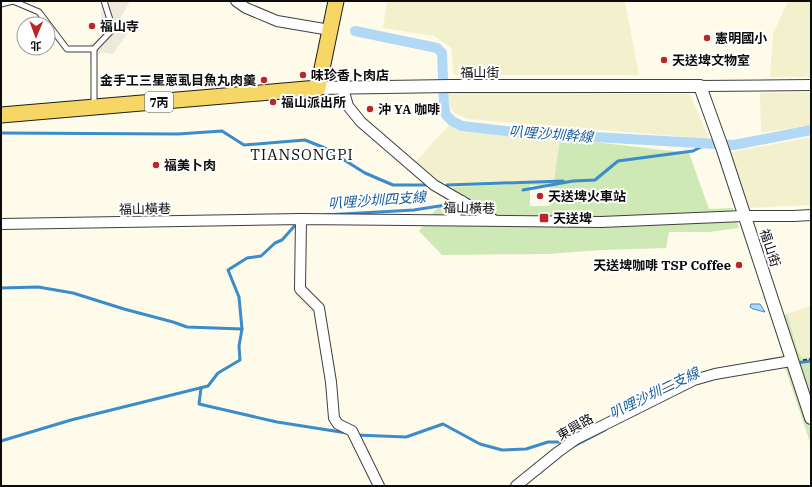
<svg xmlns="http://www.w3.org/2000/svg" width="812" height="487" viewBox="0 0 812 487" font-family="'IBM Plex Serif','Noto Sans TC',serif">
<rect width="100%" height="100%" fill="#fffbeb"/>
<g fill="#f3f1cd">
<polygon points="387,1 625,1 639,75 454,75 451,48 434,36 383,28"/>
<polygon points="788,1 811,1 811,77 770,77 773,34"/>
<polygon points="449,92 690,94 709,139 468,119 454,113 449,106"/>
<polygon points="811,92 811,125 761,133 760,93"/>
<polygon points="449,125 460,129 560,138 554,181 524,184 454,187 440,181 415,162"/>
<polygon points="811,137 811,205 749,208 731,152"/>
<polygon points="811,305 811,357 802,358 798,351 787,314"/>
</g>
<g fill="#cee8b6" fill-rule="evenodd">
<path d="M560 138 689 153 709 209 733 208 739 228 709 232H669L666 248 601 250 548 254 442 255 419 231 454 187 524 184 554 181ZM530 185 550 186V206H530Z"/>
<polygon points="787,314 798,351 802,358 811,357 811,445 786,370 784,368 782,358 785,357 773,318"/>
</g>
<polygon fill="#ede9dc" points="102,1 130,1 117,24 128,32 113,54 101,52 90,63 90,42 93,44 109,25 101,17"/>
<polygon fill="#b1d9f5" stroke="#3a8cca" points="751,304 760,304 765,312 753,309 750,307"/>
<g fill="none" stroke-linecap="round" stroke-linejoin="round">
<g stroke="#3a8cca" stroke-width="3">
<polyline points="1,133 178,134 222,131 244,145 305,140 325,148 365,173 393,185 426,185"/>
<polyline points="447,185 563,181"/>
<polyline points="523,190 573,181 595,180 618,161 693,151 707,144"/>
<polyline points="325,215 414,210 452,204"/>
<polyline points="1,288 38,287 73,293 124,309 173,322 187,327 242,329 239,297 228,270 247,258 261,256 275,243 282,240 298,222"/>
<polyline points="795,363 811,361"/>
<polyline points="201,388 199,404 277,422 347,433"/>
<polyline points="356,435 406,437 443,424 480,444 502,450 526,449 548,442 561,442"/>
<polyline points="1,441 71,420 208,386 218,373 240,360 239,346 242,329"/>
<polyline points="574,446 605,430"/>
</g>
<polyline stroke="#b1d9f5" stroke-width="10" points="355,31 437,48 442,53 444,106 446,115 452,121 462,126 524,133 734,145 811,130"/>
<g stroke="#3f3f3f" stroke-width="7">
<g id="service">
<polyline points="13,1 39,12 67,49 94,49 113,29 104,1"/>
<polyline points="1,4 13,1"/>
<polyline points="94,106 94,49"/>
</g>
</g>
<g stroke="#3f3f3f" stroke-width="12">
<g id="minor">
<polyline points="236,1 246,8 277,21 330,30"/>
<polyline points="700,86 811,85"/>
<polyline points="343,88 348,106 361,122 434,185 494,220"/>
<polyline points="301,219 300,289 319,308 331,382 334,418 338,424 352,431 379,486"/>
<polyline points="449,220 456,213 462,201"/>
<polyline points="1,224 301,219 601,222 744,216 794,216 811,215"/>
<polyline points="516,486 558,452 576,439 694,380 715,374 791,361"/>
</g>
</g>
<g stroke="#3f3f3f" stroke-width="14">
<polyline id="tertiary" points="318,88 451,86 700,86 723,150 811,418"/>
</g>
<g stroke="#1d1d1d" stroke-width="17">
<polyline id="primary" points="1,115 318,88 336,1"/>
</g>
<polyline stroke="#2e2e2e" stroke-width="1.5" stroke-dasharray="4 2" stroke-linecap="butt" points="803,360 811,359"/>
<use href="#service" stroke="#fff" stroke-width="5"/>
<use href="#minor" stroke="#fff" stroke-width="10"/>
<use href="#tertiary" stroke="#fff" stroke-width="12"/>
<use href="#primary" stroke="#f6d765" stroke-width="15"/>
</g>
<g fill="#b92729" stroke="#fff" stroke-width="1.5">
<circle cx="92" cy="26" r="4"/>
<circle cx="707" cy="38" r="4"/>
<circle cx="664" cy="60" r="4"/>
<circle cx="303" cy="75" r="4"/>
<circle cx="264" cy="80" r="4"/>
<circle cx="273" cy="102" r="4"/>
<circle cx="370" cy="109" r="4"/>
<circle cx="156" cy="165" r="4"/>
<circle cx="540" cy="196" r="4"/>
<rect x="539" y="213" width="10" height="10" rx="2"/>
<circle cx="739" cy="265" r="4"/>
</g>
<g text-anchor="middle" dominant-baseline="central" stroke-width="4" stroke-linejoin="round" paint-order="stroke">
<rect fill="#fff" stroke="#555" stroke-width="1" x="145" y="92" width="28" height="20" rx="3"/>
<g font-size="12" font-weight="bold" fill="#0c0c0c">
<text x="159" y="102">7丙</text>
</g>
<g font-size="13" font-weight="bold" fill="#0c0c0c" stroke="#fff" text-anchor="start">
<text x="100" y="26">福山寺</text>
<text x="715" y="38">憲明國小</text>
<text x="672" y="60">天送埤文物室</text>
<text x="311" y="75">味珍香卜肉店</text>
<text x="256" y="80" text-anchor="end">金手工三星蔥虱目魚丸肉羹</text>
<text x="281" y="102">福山派出所</text>
<text x="378" y="109">沖 YA 咖啡</text>
<text x="164" y="165">福美卜肉</text>
<text x="548" y="196">天送埤火車站</text>
<text x="553" y="218">天送埤</text>
<text x="731" y="265" text-anchor="end">天送埤咖啡 TSP Coffee</text>
</g>
<g font-size="13" fill="#0c0c0c" stroke="#fff">
<text x="480" y="72">福山街</text>
<text transform="translate(469 208) rotate(1)">福山橫巷</text>
<text transform="translate(145 209) rotate(-1)">福山橫巷</text>
<text transform="translate(770 248) rotate(72)">福山街</text>
<text transform="translate(575 427) rotate(-30)">東興路</text>
</g>
<g font-size="14" font-style="italic" fill="#195d9b" stroke="#fff">
<text transform="translate(551 134) rotate(4)">叭哩沙圳幹線</text>
<text transform="translate(377 200) rotate(-4)">叭哩沙圳四支線</text>
<text transform="translate(654 393) rotate(-26)">叭哩沙圳二支線</text>
</g>
<g font-size="15" letter-spacing="1" fill="#0c0c0c" stroke="#fff">
<text x="302" y="154">TIANSONGPI</text>
</g>
</g>
<rect width="812" height="487" fill="none" stroke="#0c0c0c" stroke-width="4"/>
<g transform="translate(36 36) rotate(181)"><circle r="19" fill="#ffffff" stroke="#9e9e9e"/>
<path d="M0-3L7 15L0 10L-7 15Z" fill="#b92729"/>
<text y="-6" font-size="11" font-weight="bold" text-anchor="middle" fill="#0c0c0c">北</text>
</g>
</svg>
